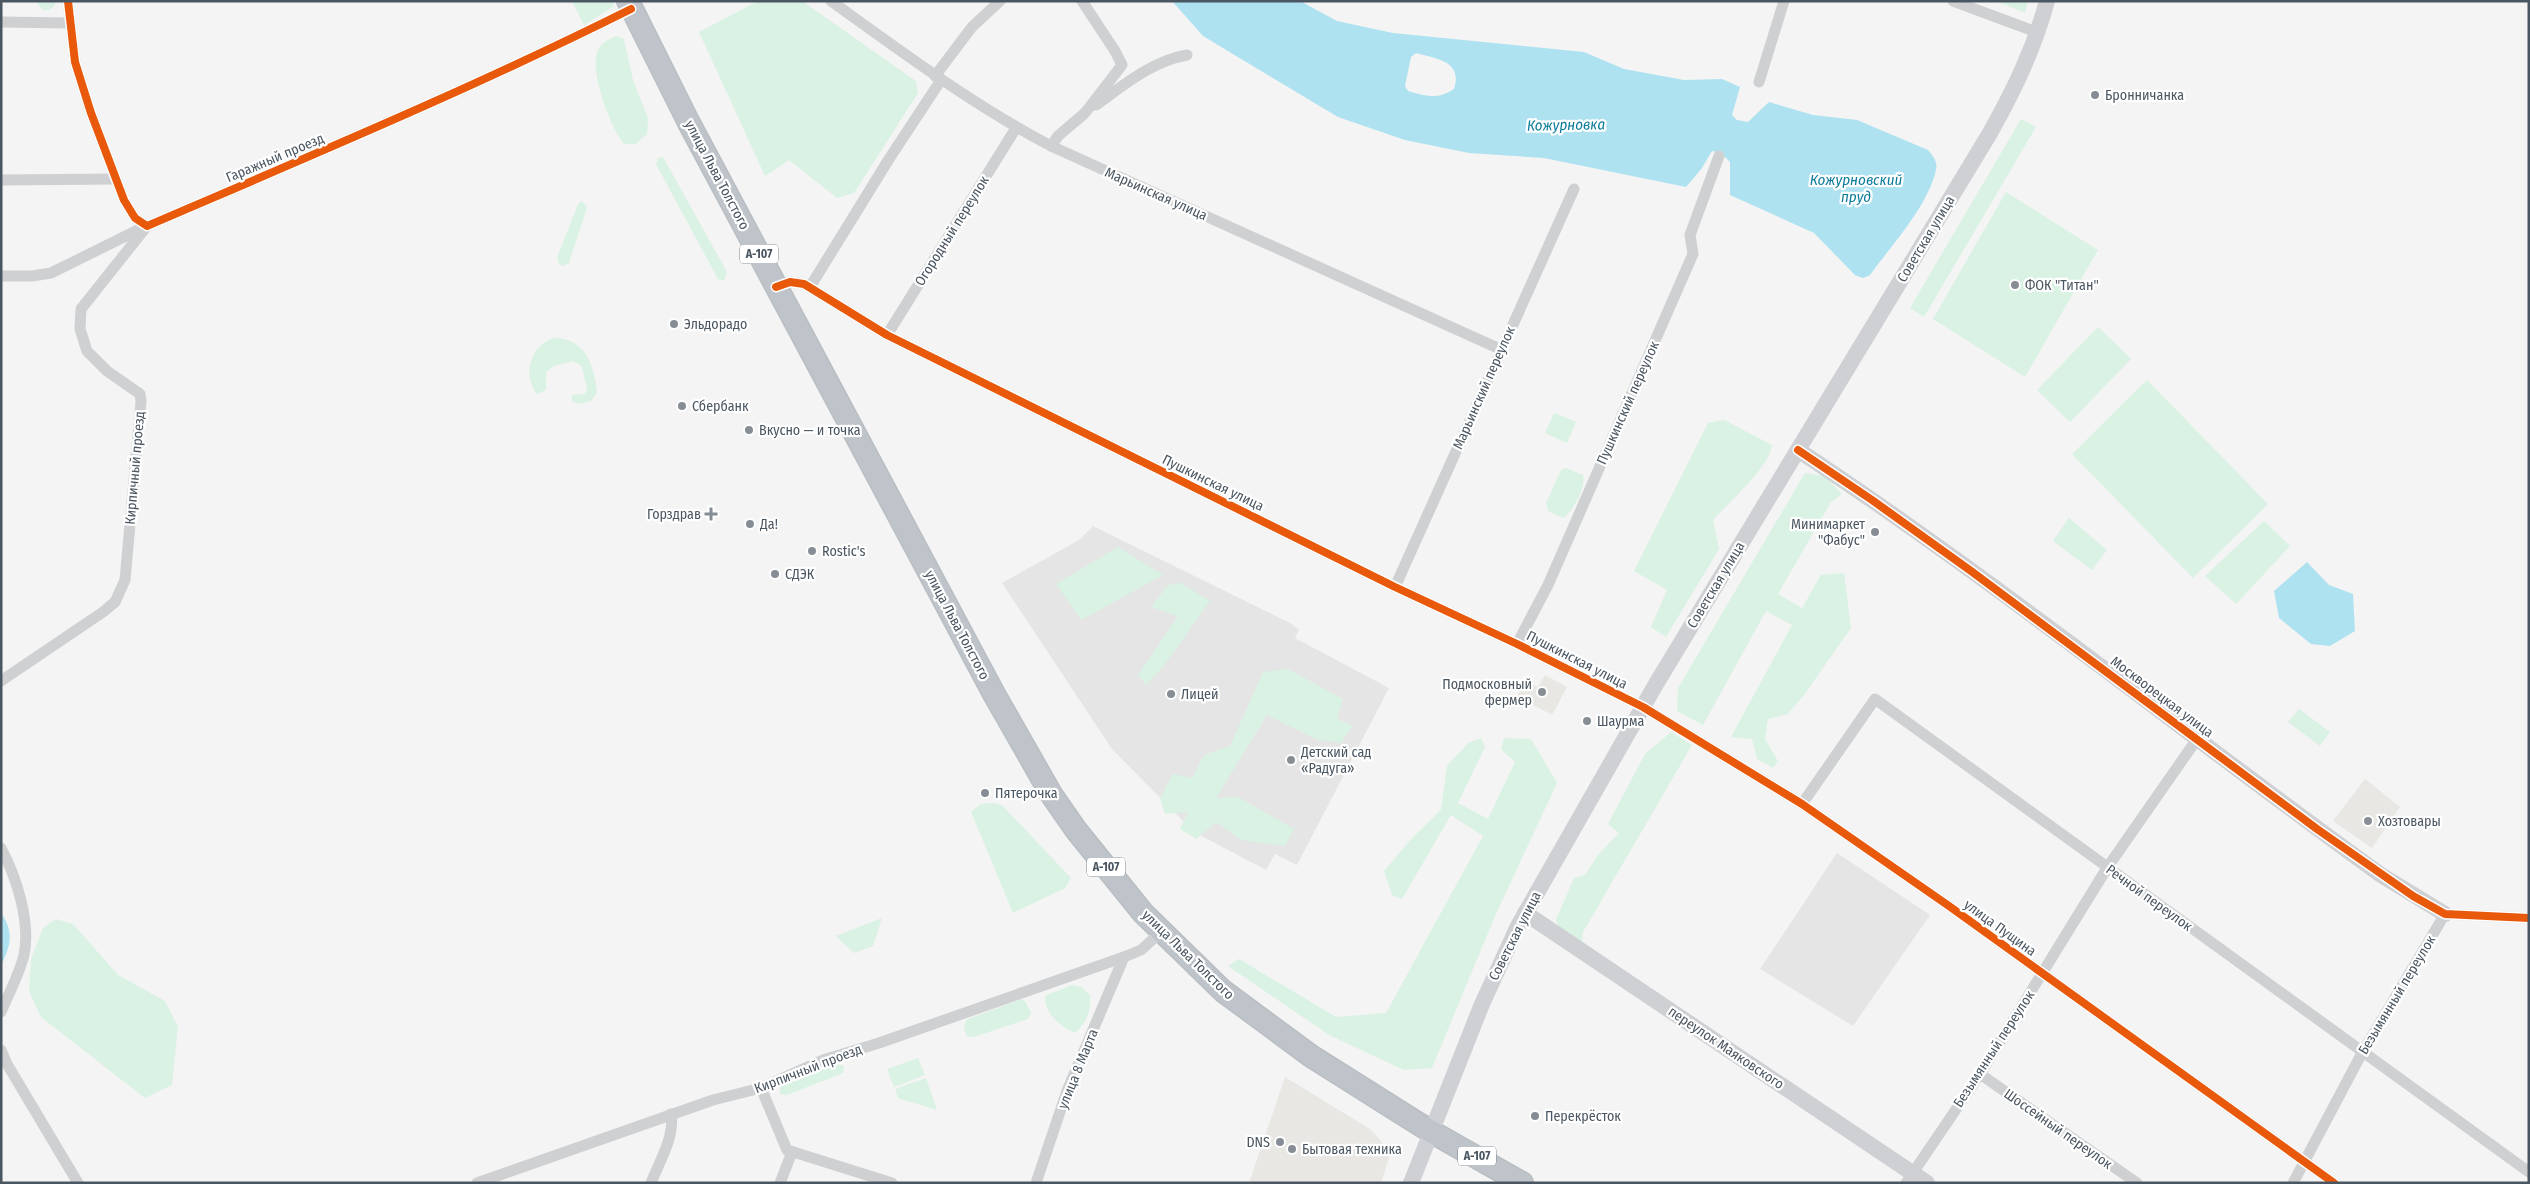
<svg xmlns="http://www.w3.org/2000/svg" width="2530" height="1184" viewBox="0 0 2530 1184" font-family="'Fira Sans Condensed',sans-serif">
<rect width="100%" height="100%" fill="#f4f4f4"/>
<g fill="#e8e7e3">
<polygon points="1545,675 1567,687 1552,715 1517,696 1525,680 1538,687"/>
<polygon points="2365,779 2400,807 2372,848 2333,821"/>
<polygon points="1285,1077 1370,1129 1385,1145 1389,1158 1381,1183 1249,1183"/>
</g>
<g fill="#e6e5e6">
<polygon points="1093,526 1290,623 1299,630 1295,638 1389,688 1297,865 1275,854 1266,870 1194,832 1112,749 1002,583 1079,540"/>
<polygon points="1837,853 1930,915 1853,1026 1760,969"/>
</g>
<g fill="#d9f2e3">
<path d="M37 1H55V5C48 13 41 12 37 1Z"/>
<polygon points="572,1 612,1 614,6 584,25"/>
<polygon points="758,1 802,1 916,81 918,93 854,193 837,198 789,160 765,176 699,32"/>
<polygon points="1996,1 2028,1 2025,13"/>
<path d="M616 36 624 39 633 80 648 118 647 134 636 144H624C611 129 590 72 597 53 600 43 608 40 616 36Z"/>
<polygon points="2021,119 2036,127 1924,317 1910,308"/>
<polygon points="663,157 727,272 724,281 718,279 656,164 658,158"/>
<polygon points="2006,192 2098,250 2025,377 1933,319"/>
<polygon points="582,201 587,207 569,263 563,266 559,264 557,258 578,204"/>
<polygon points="2098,327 2131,359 2070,422 2037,390"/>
<path d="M553 338C585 337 594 365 597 392L591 401 578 404 572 401V395L585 394 587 389 582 366 573 361 554 366 546 372V390L537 394C522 374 530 347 553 338Z"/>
<polygon points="2147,380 2268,504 2193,578 2072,454"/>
<polygon points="1554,413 1576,422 1567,443 1545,433"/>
<path d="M1724 420 1772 445C1770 467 1728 503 1713 520L1719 549 1666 637 1651 627 1667 590 1634 571 1708 423Z"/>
<path d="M1566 468 1583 475C1586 487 1573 512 1563 518L1548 511 1546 503 1561 470Z"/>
<polygon points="1805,473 1825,476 1842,494 1831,502 1778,594 1802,608 1821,575 1844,573 1851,628 1804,695 1788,714 1768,719 1765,739 1778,761 1773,768 1757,759 1752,739 1731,737 1792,625 1766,611 1703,725 1677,711 1678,688"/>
<polygon points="2069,518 2107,550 2092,570 2053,541"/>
<polygon points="2264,521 2290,546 2236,604 2205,576"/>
<polygon points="1118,547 1163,575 1081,620 1056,584"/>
<polygon points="1181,583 1210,601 1163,667 1146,685 1138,675 1178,616 1151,607 1168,585"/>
<polygon points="1288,669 1343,699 1337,719 1353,726 1341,743 1318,740 1267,715 1216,798 1238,797 1294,829 1285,846 1241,840 1216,822 1196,839 1180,829 1188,812 1165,814 1160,798 1173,774 1192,778 1204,755 1230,746 1263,672"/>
<polygon points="2299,709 2330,732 2320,746 2288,722"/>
<polygon points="1671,732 1692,745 1583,932 1582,943 1564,938 1556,920 1574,878 1585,875 1598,855 1619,833 1608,824 1645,754"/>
<polygon points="1481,738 1485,747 1458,803 1488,819 1515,762 1501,749 1504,738 1531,739 1557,783 1495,916 1432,1068 1404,1070 1329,1035 1228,966 1239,959 1336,1017 1386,1013 1483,836 1451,815 1402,899 1392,895 1384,871 1412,838 1441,810 1447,766 1468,743"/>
<polygon points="993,803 1002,805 1071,878 1065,888 1013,913 971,812 981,804"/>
<polygon points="882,918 873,946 854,953 836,936"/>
<polygon points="56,919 73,924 118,975 165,1001 178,1027 172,1085 145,1098 41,1017 29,991 31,959 43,928"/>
<path d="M1072 985 1081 987 1090 995C1092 1009 1086 1023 1075 1033 1060 1026 1044 1014 1045 996Z"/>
<polygon points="1021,999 1025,1001 1031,1013 1028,1019 974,1037 967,1036 964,1029 966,1020"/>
<polygon points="918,1058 925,1075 894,1087 887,1069"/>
<polygon points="836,1064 844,1066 843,1073 787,1095 780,1094 780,1087"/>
<polygon points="926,1078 937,1110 898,1098 895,1089"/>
</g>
<g fill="#aee2f0" fill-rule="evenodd">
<path d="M1172 1H1300L1337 21 1393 33 1584 52 1624 69 1684 80 1722 79 1740 87 1732 115 1737 120 1748 122 1769 102 1813 115 1857 120 1928 150C1933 156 1938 162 1936 170 1928 206 1891 246 1870 275L1863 278 1855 275 1814 233 1730 195V162L1721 153 1712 151 1702 168 1686 187 1544 158 1469 153 1405 140 1338 117 1203 36ZM1416 53C1437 59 1463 61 1454 89 1437 100 1426 96 1408 91L1405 86 1411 57Z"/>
<polygon points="2307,562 2329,585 2353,594 2355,631 2330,646 2311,644 2279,618 2274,591"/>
<path d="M1 913C14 931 11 946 1 965Z"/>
</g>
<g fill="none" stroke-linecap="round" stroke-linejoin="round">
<g stroke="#b9bec3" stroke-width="24">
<polyline id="highway" points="628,1 689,123 994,694 1051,794 1076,830 1143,913 1223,991 1311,1056 1430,1131 1522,1183"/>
</g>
<g stroke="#ced0d2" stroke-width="11">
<path d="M68 1 75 62 91 113 124 200 135 218 147 226C310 156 473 88 631 9"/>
<path d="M831 1C902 52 973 105 1051 146L1502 350"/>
<polyline points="1953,1 2039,33"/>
<polyline points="1,22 69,23"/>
<polyline points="935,76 972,27 1000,1"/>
<polyline points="1759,82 1784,1"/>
<path d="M1096 105C1124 85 1152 61 1187 55"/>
<polyline points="1051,146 1058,136 1085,113 1122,65 1115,51 1082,1"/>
<polyline points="1,180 116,179"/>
<polyline points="1,276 32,276 51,273 144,227"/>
<polyline points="776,287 790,282 804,284 887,335 1395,587 1517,644 1643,707 1802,804 1949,906 2334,1183"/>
<polyline points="810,287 889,159 941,80"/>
<polyline points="887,335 1016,128"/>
<polyline points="1395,587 1574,189"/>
<polyline points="1517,644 1548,585 1693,254 1690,235 1719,156"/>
<polyline points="1,681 103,612 115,602 125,580 141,402 140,394 107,371 87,351 80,329 81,309 147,226"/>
<polyline points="1802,804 1875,699 2529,1172"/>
<path d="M1 848C16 876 31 922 24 955 19 975 9 993 1 1012"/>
<polyline points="1,1050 7,1064 78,1183"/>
<polyline points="1980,1074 2137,1183"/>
<polyline points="761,1088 787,1150 892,1183"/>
<polyline points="477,1183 713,1100 761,1088 823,1060 879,1043 1124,957 1141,950 1161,932"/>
<path d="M651 1183C659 1162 675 1137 671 1114"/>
<polyline points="780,1183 792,1152"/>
<polyline points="1036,1183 1067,1091 1124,957"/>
<polyline points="1906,1183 1980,1074 2107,868 2197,739"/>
<polyline points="2293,1183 2362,1053 2445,914 2529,918"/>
</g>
<g stroke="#ced0d4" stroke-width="16">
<path d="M1798 450C1999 583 2186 734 2381 875L2445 914"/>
<polyline points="1525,913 1927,1183"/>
<path d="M1411 1183 1482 1004 1518 926 1656 684 1990 133C2014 90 2034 49 2047 1"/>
</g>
<use href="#highway" stroke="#bec4c9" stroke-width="21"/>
<g stroke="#fff" stroke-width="11">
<g id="cycleway">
<path d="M68 1 75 62 91 113 124 200 135 218 147 226C310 156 473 88 631 9"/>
<polyline points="776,287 790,282 804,284 887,335 1395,587 1517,644 1643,707 1802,804 1949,906 2334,1183"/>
<polyline points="1798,450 1872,500 1971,571 2317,829 2413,896 2445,914 2529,918"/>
</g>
</g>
<use href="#cycleway" stroke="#e8590c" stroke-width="8"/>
</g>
<g fill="#868d94" stroke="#fff" stroke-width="2">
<circle cx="2095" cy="95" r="5"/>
<circle cx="2015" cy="285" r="5"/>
<circle cx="674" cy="324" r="5"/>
<circle cx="682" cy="406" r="5"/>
<circle cx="749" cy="430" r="5"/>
<path d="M708.5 506.5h5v5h5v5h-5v5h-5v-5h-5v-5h5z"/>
<circle cx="750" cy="524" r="5"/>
<circle cx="1875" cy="532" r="5"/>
<circle cx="812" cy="551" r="5"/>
<circle cx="775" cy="574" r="5"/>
<circle cx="1542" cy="692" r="5"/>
<circle cx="1171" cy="694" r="5"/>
<circle cx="1587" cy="721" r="5"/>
<circle cx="1291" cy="760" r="5"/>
<circle cx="985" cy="793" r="5"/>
<circle cx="2368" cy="821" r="5"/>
<circle cx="1535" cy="1116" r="5"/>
<circle cx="1280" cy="1142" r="5"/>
<circle cx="1292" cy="1149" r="5"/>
</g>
<g text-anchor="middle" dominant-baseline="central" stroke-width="4.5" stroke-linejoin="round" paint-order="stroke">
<g fill="#fff" stroke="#808990" stroke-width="1">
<rect x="740" y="244.5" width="38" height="19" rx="4"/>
<rect x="1087" y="857.5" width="38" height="19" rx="4"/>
<rect x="1458" y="1146.5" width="38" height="19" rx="4"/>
</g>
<g font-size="12" font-weight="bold" fill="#4a5661">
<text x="759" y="254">А-107</text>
<text x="1106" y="867">А-107</text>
<text x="1477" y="1156">А-107</text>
</g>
<g font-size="14" fill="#4a5661" stroke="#fff" text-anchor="start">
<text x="2105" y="95">Бронничанка</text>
<text x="2025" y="285">ФОК "Титан"</text>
<text x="684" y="324">Эльдорадо</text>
<text x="692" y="406">Сбербанк</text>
<text x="759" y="430">Вкусно — и точка</text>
<text x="701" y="514" text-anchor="end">Горздрав</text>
<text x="760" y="524">Да!</text>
<text x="1865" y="524" text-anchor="end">Минимаркет<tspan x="1865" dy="16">"Фабус"</tspan></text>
<text x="822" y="551">Rostic's</text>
<text x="785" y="574">СДЭК</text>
<text x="1532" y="684" text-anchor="end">Подмосковный<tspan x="1532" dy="16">фермер</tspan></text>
<text x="1181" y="694">Лицей</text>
<text x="1597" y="721">Шаурма</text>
<text x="1301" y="752">Детский сад<tspan x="1301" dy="16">«Радуга»</tspan></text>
<text x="995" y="793">Пятерочка</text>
<text x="2378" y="821">Хозтовары</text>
<text x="1545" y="1116">Перекрёсток</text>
<text x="1270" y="1142" text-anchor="end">DNS</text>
<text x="1302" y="1149">Бытовая техника</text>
</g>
<g font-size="14" fill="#4a5661" stroke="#fff">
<text transform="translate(275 158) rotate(-23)">Гаражный проезд</text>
<text transform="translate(717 175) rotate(62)">улица Льва Толстого</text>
<text transform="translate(1156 194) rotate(24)">Марьинская улица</text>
<text transform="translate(952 231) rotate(-58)">Огородный переулок</text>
<text transform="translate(1926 239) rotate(-59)">Советская улица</text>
<text transform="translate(1484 388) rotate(-66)">Марьинский переулок</text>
<text transform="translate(1628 403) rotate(-66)">Пушкинский переулок</text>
<text transform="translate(135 468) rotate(-85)">Кирпичный проезд</text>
<text transform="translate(1213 483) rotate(26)">Пушкинская улица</text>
<text transform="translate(1716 585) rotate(-59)">Советская улица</text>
<text transform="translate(957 625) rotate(62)">улица Льва Толстого</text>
<text transform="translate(1577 660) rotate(27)">Пушкинская улица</text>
<text transform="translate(2162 697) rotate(37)">Москворецкая улица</text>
<text transform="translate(2149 898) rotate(36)">Речной переулок</text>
<text transform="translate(2000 928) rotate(36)">улица Пущина</text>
<text transform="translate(1515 936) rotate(-63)">Советская улица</text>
<text transform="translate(1188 955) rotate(44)">улица Льва Толстого</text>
<text transform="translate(2397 995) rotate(-59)">Безымянный переулок</text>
<text transform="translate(1726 1048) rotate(34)">переулок Маяковского</text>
<text transform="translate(1994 1049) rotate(-57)">Безымянный переулок</text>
<text transform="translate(808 1069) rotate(-21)">Кирпичный проезд</text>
<text transform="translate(1078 1069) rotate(-68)">улица 8 Марта</text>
<text transform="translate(2058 1129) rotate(35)">Шоссейный переулок</text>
</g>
<g font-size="15" font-style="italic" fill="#0c7c9b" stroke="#fff">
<text transform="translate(1566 125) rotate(-1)">Кожурновка</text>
<text x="1856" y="180">Кожурновский<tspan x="1856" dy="17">пруд</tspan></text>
</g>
</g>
<rect width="2530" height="1184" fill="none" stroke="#4a5661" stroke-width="5"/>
</svg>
